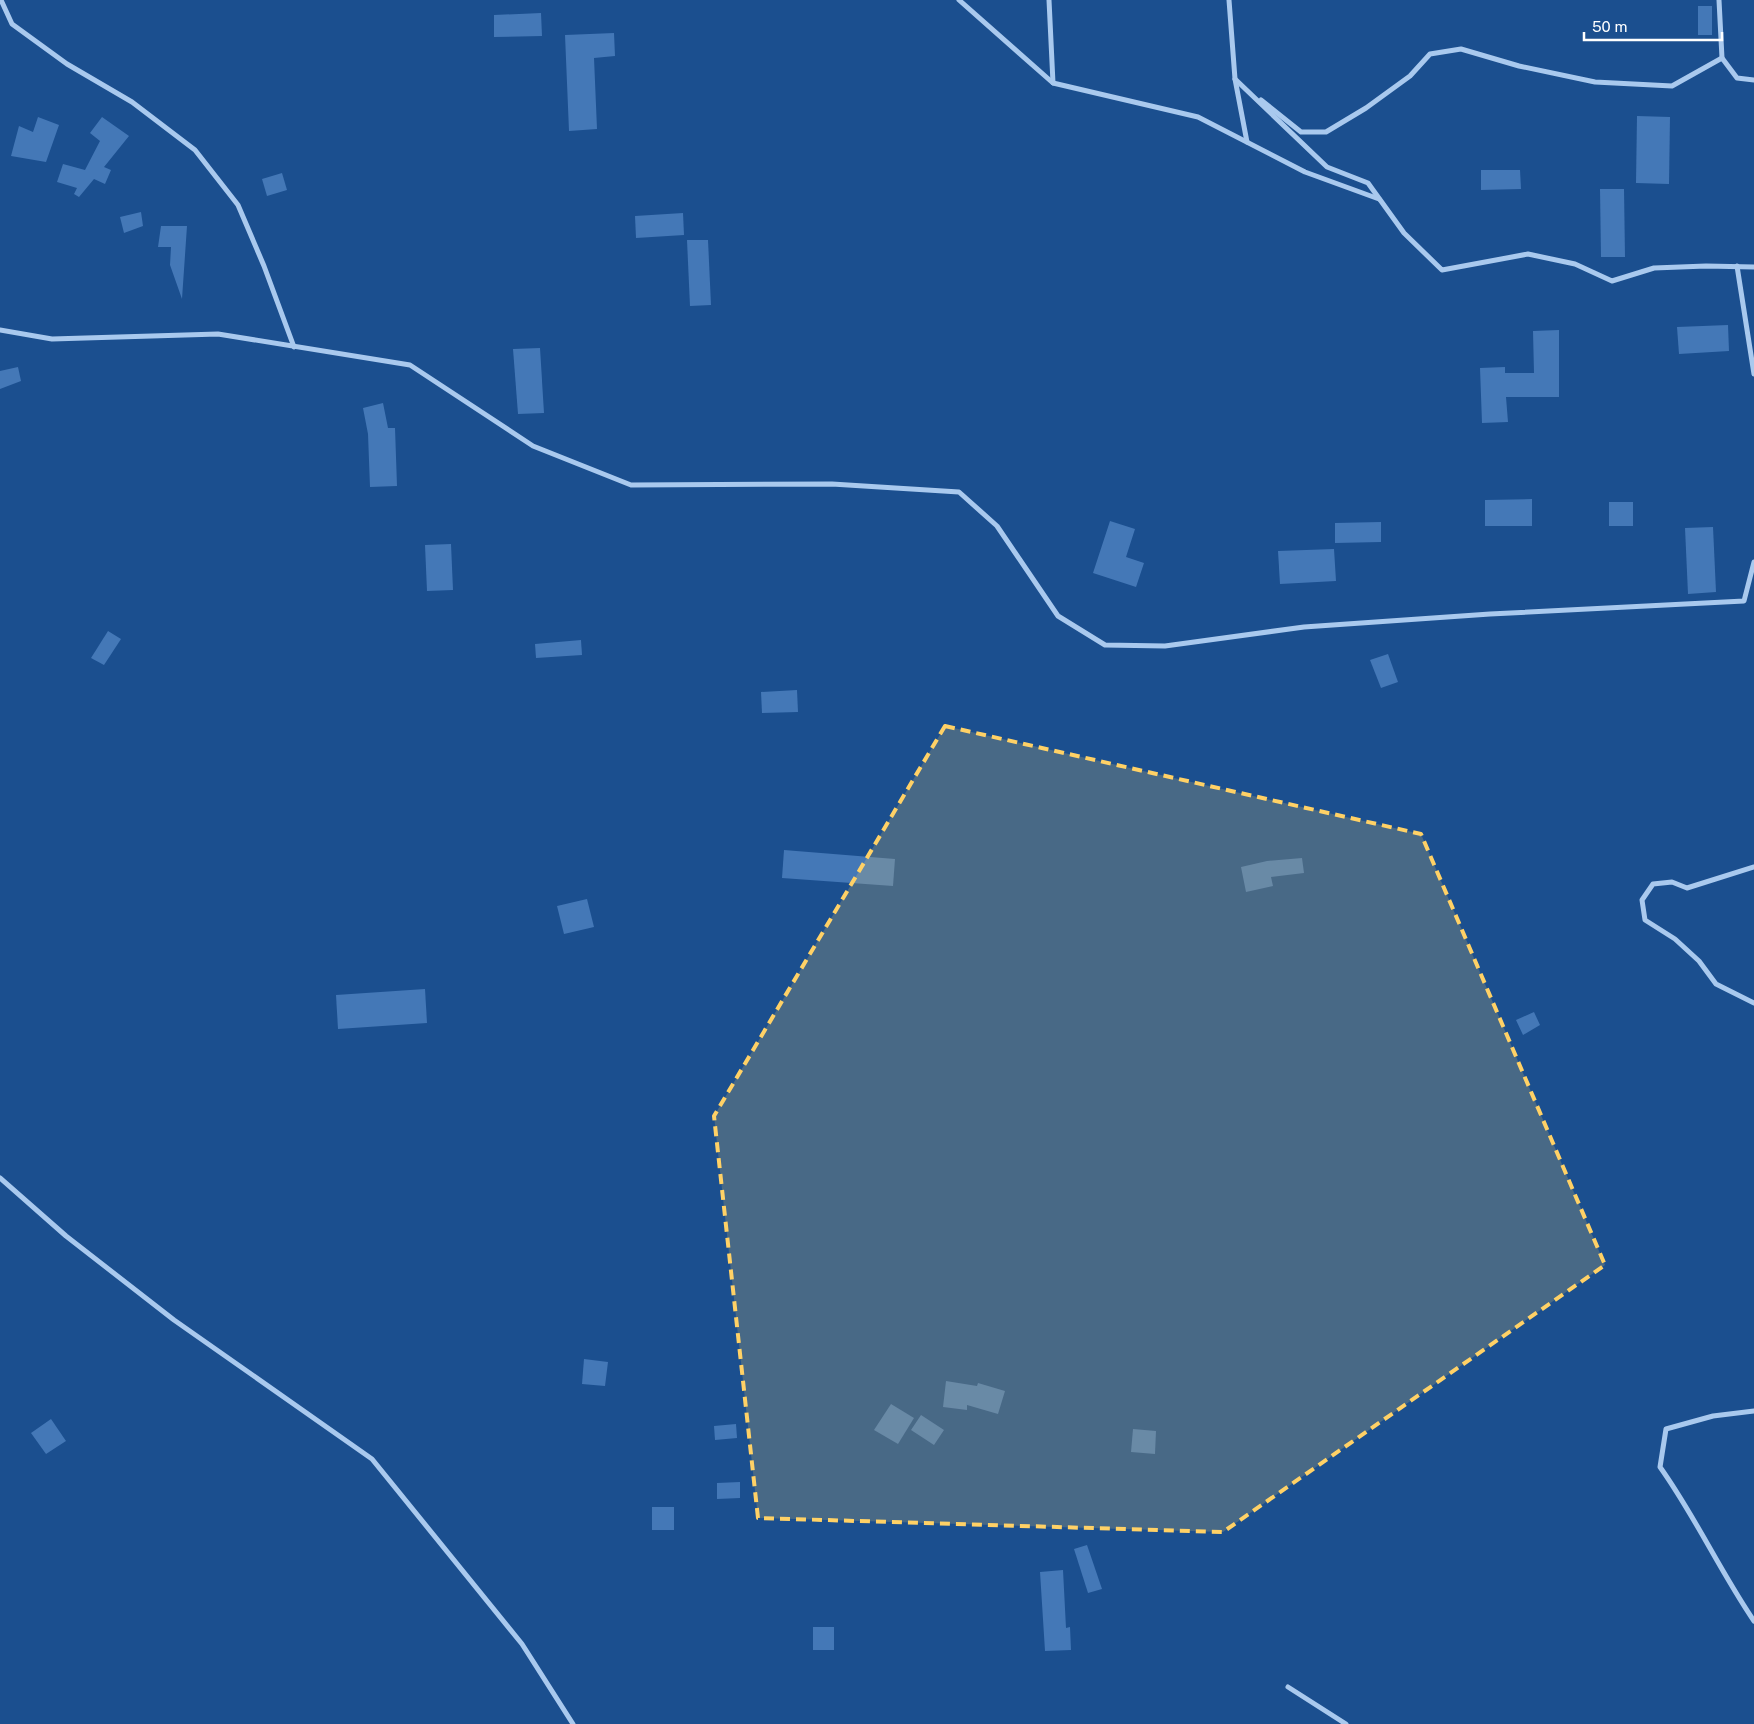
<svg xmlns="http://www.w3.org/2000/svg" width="1754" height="1724" viewBox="0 0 1754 1724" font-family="'Public Sans',sans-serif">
<rect width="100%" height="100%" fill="#1b4f8f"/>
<g fill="#4478b7">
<rect x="1698" y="6" width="14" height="29"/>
<polygon points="541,13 542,36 494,37 494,15"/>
<polygon points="614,33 615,56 594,58 597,129 569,131 565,35"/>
<polygon points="1637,116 1670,117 1669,184 1636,183"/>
<polygon points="38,117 59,125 46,162 11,156 19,126 33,132"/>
<polygon points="102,117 129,136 104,167 111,170 105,184 94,179 79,197 74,194 77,188 57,182 63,164 85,170 100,141 90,133"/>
<polygon points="1481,170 1520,170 1521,189 1481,190"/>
<polygon points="282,173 287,190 267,196 262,179"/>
<polygon points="1600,189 1624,189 1625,257 1601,257"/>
<polygon points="141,212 143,226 124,233 120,217"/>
<polygon points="683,213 684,235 636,238 635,216"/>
<polygon points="161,226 187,226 182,299 170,265 171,247 158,247"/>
<polygon points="687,240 708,240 711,305 690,306"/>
<polygon points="1728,325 1729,351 1679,354 1677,327"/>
<polygon points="1559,330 1559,397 1506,397 1508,422 1482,423 1480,368 1505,367 1505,373 1534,373 1533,331"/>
<polygon points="540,348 544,413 518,414 513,349"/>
<polygon points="18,367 21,381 0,389 0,371"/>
<polygon points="383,403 388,428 395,428 397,486 370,487 368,434 363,408"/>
<polygon points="1532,499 1532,526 1485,526 1485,500"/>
<rect x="1609" y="502" width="24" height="24"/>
<polygon points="1110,521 1135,529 1126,557 1144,563 1136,587 1093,573"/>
<polygon points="1381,522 1381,542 1335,543 1335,523"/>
<polygon points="1713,527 1716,592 1688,594 1685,528"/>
<polygon points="451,544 453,590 427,591 425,545"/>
<polygon points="1334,549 1336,581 1280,584 1278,551"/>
<polygon points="108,631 121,639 104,665 91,658"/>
<polygon points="581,640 582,655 536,658 535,644"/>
<polygon points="1388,654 1398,682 1381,688 1370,660"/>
<polygon points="797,690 798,712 762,713 761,692"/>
<polygon points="784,850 895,859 893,886 782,878"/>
<polygon points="1302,858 1304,873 1271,877 1273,886 1246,892 1241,867 1267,861"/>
<polygon points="587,899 594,927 564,934 557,906"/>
<polygon points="425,989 427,1023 338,1029 336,995"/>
<polygon points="1534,1012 1540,1025 1523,1035 1516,1020"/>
<polygon points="584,1359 608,1362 605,1386 582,1384"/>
<polygon points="946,1381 977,1386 978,1383 1005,1391 998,1414 967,1405 967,1410 943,1407"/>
<polygon points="891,1404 914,1418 898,1444 874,1430"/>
<polygon points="921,1415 944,1430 934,1445 911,1430"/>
<polygon points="51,1419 66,1441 46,1454 31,1433"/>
<polygon points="736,1424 737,1438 715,1440 714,1426"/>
<polygon points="1133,1429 1156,1431 1155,1454 1131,1452"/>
<polygon points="740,1482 740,1498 717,1499 717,1483"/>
<rect x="652" y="1507" width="22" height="23"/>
<polygon points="1087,1545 1102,1589 1088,1593 1074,1549"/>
<polygon points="1063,1570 1066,1628 1070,1627 1071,1650 1045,1651 1040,1572"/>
<rect x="813" y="1627" width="21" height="23"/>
</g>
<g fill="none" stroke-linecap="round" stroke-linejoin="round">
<g stroke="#a9c9ee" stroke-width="5">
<polyline points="1,0 12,24 67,64 132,102 195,150 238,205 264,266 294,347"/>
<polyline points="959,0 1053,83 1198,117 1305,172 1379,199"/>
<polyline points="1049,0 1053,83"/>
<polyline points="1229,0 1235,79 1247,142"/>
<polyline points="1719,0 1722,58"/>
<polyline points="1235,79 1327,167 1368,183 1404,233 1442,270 1528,254 1575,264 1612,281 1654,268 1706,266 1754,267"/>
<polyline points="1261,100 1301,132 1326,132 1366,108 1410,76 1430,54 1461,49 1519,66 1595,82 1672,86 1722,58 1737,78 1754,80"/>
<polyline points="1737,266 1754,374"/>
<polyline points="0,330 52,339 218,334 410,365 533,446 631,485 832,484 959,492 997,526 1058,616 1105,645 1165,646 1304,627 1490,614 1744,601 1754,562"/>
<polyline points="1754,867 1687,888 1672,882 1653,884 1642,900 1645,920 1675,939 1699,961 1716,984 1754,1003"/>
<polyline points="0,1178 66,1236 174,1320 372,1459 522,1644 573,1724"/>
<path d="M1754 1411 1713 1416 1666 1429 1660 1467C1695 1516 1720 1571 1754 1621"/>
<polyline points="1288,1687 1346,1724"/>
</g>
</g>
<path fill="#ffd166" fill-opacity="0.2" stroke="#ffd166" stroke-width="4" stroke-dasharray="10 6" stroke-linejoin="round" d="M945 726 1421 834 1605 1265 1223 1532 758 1518 714 1116Z"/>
<path d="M1584 32v8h138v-8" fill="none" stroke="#ffffff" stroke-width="2.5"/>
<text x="1592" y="32" font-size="15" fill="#ffffff" stroke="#1b4f8f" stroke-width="4" paint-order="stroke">50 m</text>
</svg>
